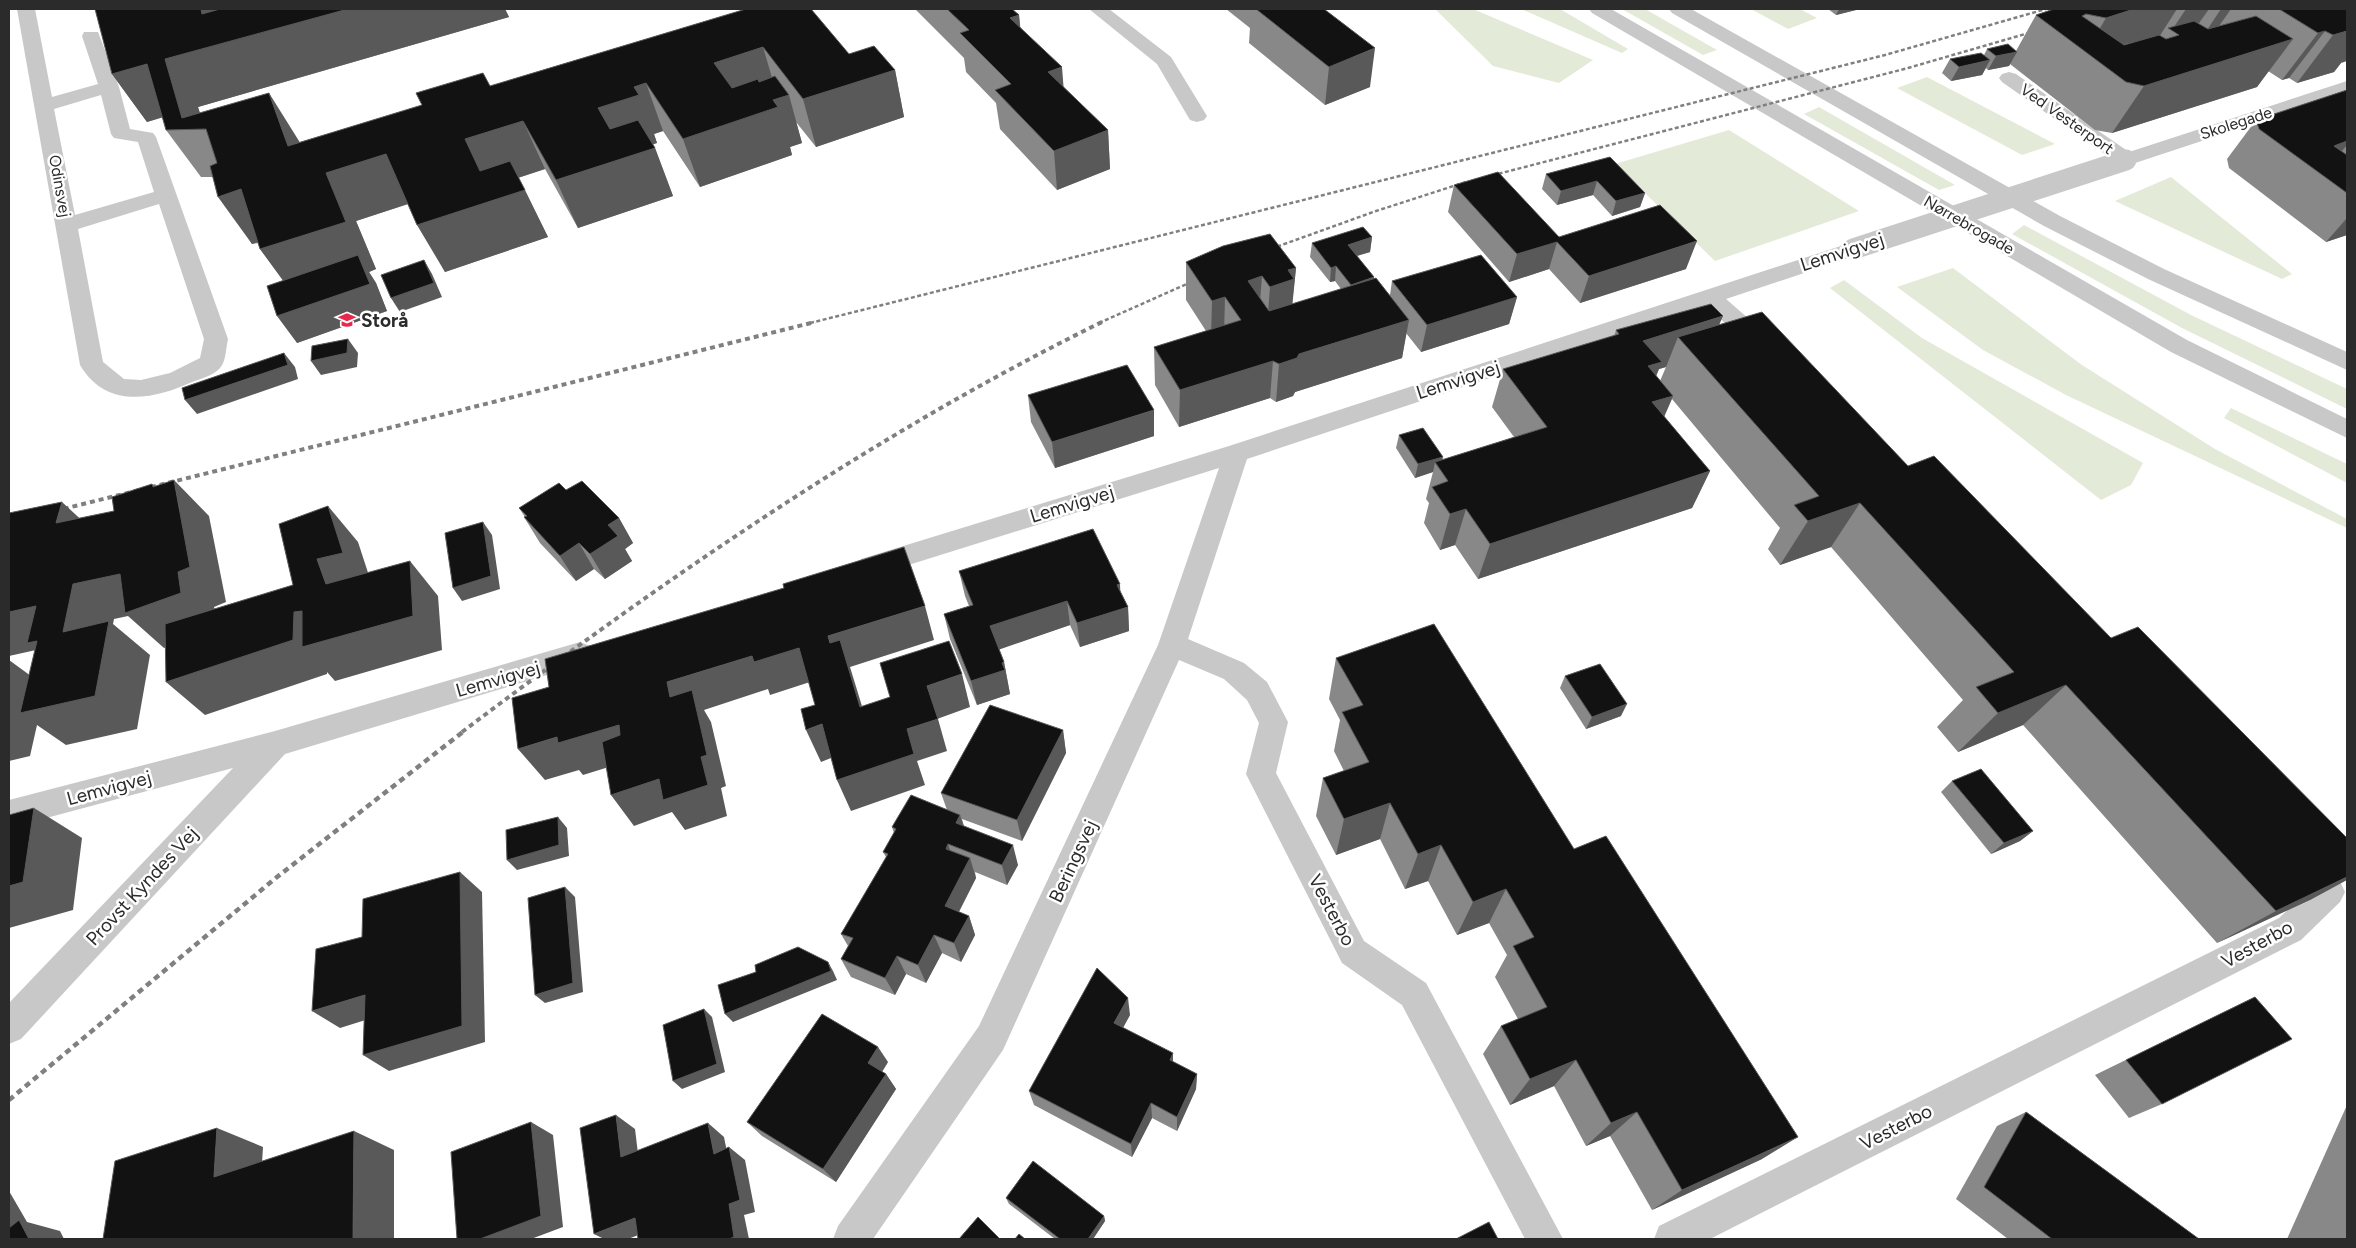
<svg xmlns="http://www.w3.org/2000/svg" width="2356" height="1248" viewBox="0 0 2356 1248" font-family="Figtree,sans-serif">
<rect width="100%" height="100%" fill="#fff"/>
<g fill="#e4ead8">
<polygon points="1435,9 1473,9 1593,60 1559,83 1493,66"/>
<polygon points="1521,9 1560,9 1628,49 1622,53"/>
<polygon points="1622,9 1645,9 1717,50 1703,55"/>
<polygon points="1751,9 1800,9 1817,18 1788,29"/>
<polygon points="1927,77 2055,144 2022,155 1897,88"/>
<polygon points="1819,107 1955,185 1939,190 1804,114"/>
<polygon points="1729,130 1859,211 1715,261 1615,164"/>
<polygon points="2171,177 2292,274 2282,279 2115,201"/>
<polygon points="2024,225 2191,315 2347,389 2347,409 2182,328 2012,234"/>
<polygon points="1953,268 2082,365 2215,449 2347,519 2347,528 2066,395 1983,350 1897,287"/>
<polygon points="1844,280 1922,338 2143,463 2131,485 2101,500 1830,288"/>
<polygon points="2231,408 2347,464 2347,483 2224,418"/>
</g>
<g fill="none" stroke-linecap="round" stroke-linejoin="round">
<g fill="#c8c8c8" fill-rule="evenodd">
<path d="M17 9H35L52 97 98 84 82 36 84 32H98L119 87 130 129 153 133 156 137 228 339C226 347 226 362 220 368 214 375 201 379 192 382 153 400 106 409 80 365ZM101 95 111 134 114 138 138 142 154 192 75 215 54 109ZM159 204 204 339 200 358 170 373 141 380 124 379 103 362 78 229Z"/>
<polygon points="1089,9 1109,9 1171,57 1207,116 1204,120 1197,122 1190,120 1157,64"/>
<polygon points="1589,9 1611,9 2187,340 2347,419 2347,438 2171,352 1592,13"/>
<polygon points="1669,9 1691,9 2060,216 2164,269 2347,352 2347,370 2148,279 2044,226 1672,13"/>
<polygon points="2009,72 2016,74 2129,152 2347,81 2347,93 2126,166 2119,164 2002,82 1999,78 2002,74"/>
<polygon points="1853,242 1861,244 1864,249 1861,254 1726,299 1772,339 1776,345 1772,351 1764,353 1756,351 1706,306 1247,459 1188,639 1244,663 1267,682 1288,722 1276,773 1364,941 1426,983 1563,1239 1525,1239 1402,1005 1342,963 1246,774 1259,723 1247,700 1224,679 1179,660 1003,1050 873,1239 833,1239 838,1226 979,1026 1158,645 1219,468 870,577 861,573 857,566 861,559 1229,446"/>
<polygon points="580,642 590,646 594,654 590,662 285,754 21,1039 9,1044 9,1003 233,768 9,828 9,800 275,731"/>
<polygon points="2312,842 2323,846 2345,892 2340,902 2301,940 1710,1239 1654,1239 1659,1226 2279,918 2311,888 2297,856 2301,846"/>
</g>
<g stroke="#808080" stroke-width="2.5" stroke-dasharray="4 2.5" stroke-linecap="butt">
<polyline points="1486,177 1908,68 2039,30"/>
<polyline points="1265,251 1376,211 1466,182"/>
<polyline points="810,323 1885,55 2046,9"/>
<polyline points="1099,323 1198,279"/>
</g>
<g stroke="#808080" stroke-width="4" stroke-dasharray="5 4" stroke-linecap="butt">
<polyline points="55,511 815,322"/>
<path d="M462 732C665 579 874 434 1102 322"/>
</g>
<polyline stroke="#808080" stroke-width="4.5" stroke-dasharray="6 4.5" stroke-linecap="butt" points="9,1100 277,877 464,731"/>
<polyline stroke="#c8c8c8" stroke-width="21" points="1853,249 2126,160"/>
</g>
<g fill="#888" fill-rule="evenodd">
<polygon points="95,9 505,9 509,17 198,107 200,113 300,142 490,86 746,9 849,54 895,70 904,117 816,147 796,122 802,143 790,147 792,155 700,187 663,131 654,134 657,143 653,144 655,148 673,196 578,228 545,169 518,178 548,237 445,272 408,204 356,221 376,269 369,272 376,283 387,311 297,343 283,280 260,249 258,243 252,244 213,177 201,177 166,130 163,117 147,122 112,74"/>
<polygon points="915,9 1012,9 1019,15 1020,27 1064,88 1108,130 1110,169 1057,190 1000,129 996,103 966,72 964,58"/>
<polygon points="1226,9 1324,9 1370,87 1325,105 1249,43 1250,28"/>
<polygon points="1828,9 1860,9 1836,15"/>
<polygon points="2054,9 2347,9 2341,63 2334,72 2297,83 2289,78 2282,80 2268,71 2257,87 2112,133 2095,130 2010,64 2009,66 1988,70 1986,68 1982,75 1951,81 1942,73 1950,59 1984,55 1987,49 2016,51 2036,15"/>
<polygon points="2347,90 2347,235 2326,242 2229,168 2227,159 2256,120"/>
<polygon points="1610,157 1645,193 1640,207 1612,216 1593,195 1557,205 1542,189 1546,174"/>
<polygon points="1454,185 1559,237 1686,269 1580,303 1549,269 1509,282 1448,212"/>
<polygon points="1372,237 1370,252 1357,256 1374,277 1374,279 1390,295 1392,281 1517,297 1509,324 1421,352 1406,333 1402,358 1295,392 1293,396 1276,402 1270,398 1179,427 1155,385 1154,347 1206,331 1186,300 1186,262 1296,268 1292,304 1341,289 1335,281 1330,282 1310,257 1312,243"/>
<path d="M1719 325 2312 899 2217 943 2023 725 1958 752 1937 727 1963 700 1831 547 1780 565 1768 549 1780 528 1672 399 1664 417 1710 471 1692 508 1478 579 1455 545 1440 550 1424 523 1429 503 1426 499 1433 472 1415 478 1396 448 1399 435 1442 460 1514 437 1492 407 1503 369 1614 336 1616 330ZM1666 367 1660 381 1656 376 1659 369Z"/>
<polygon points="1028,395 1154,436 1055,468 1031,422"/>
<polygon points="566,490 619,518 633,543 625,549 632,561 605,579 594,569 576,581 540,543 524,517 525,517 519,508"/>
<polygon points="959,571 1120,591 1128,607 1129,631 1080,647 1070,625 999,649 1004,662 1010,694 977,705 950,639 944,614 969,606 965,596"/>
<polygon points="1336,658 1762,1159 1652,1210 1610,1136 1586,1146 1554,1086 1510,1105 1483,1054 1501,1026 1518,1019 1495,977 1507,955 1489,923 1457,935 1428,881 1405,889 1380,839 1336,855 1316,816 1323,778 1344,771 1334,751 1340,720 1329,699"/>
<polygon points="1565,676 1621,716 1586,729 1560,688"/>
<polygon points="1063,730 1066,753 1022,841 962,819 964,826 1018,865 1007,885 975,872 976,878 959,912 969,916 975,935 961,962 942,953 926,983 906,974 895,995 851,977 841,959 848,946 841,934 886,857 883,852 894,833 892,827 947,810 941,793"/>
<polygon points="1952,781 2033,831 2020,841 1991,854 1941,792"/>
<polygon points="2255,997 2162,1104 2129,1118 2095,1075"/>
<polygon points="1130,1015 1123,1028 1173,1062 1197,1074 1196,1089 1177,1131 1152,1118 1132,1157 1034,1105 1029,1091"/>
<polygon points="888,1062 882,1072 886,1074 896,1089 836,1182 762,1136 747,1122"/>
<polygon points="2347,1105 2347,1239 2287,1239"/>
<polygon points="2026,1112 2199,1239 2008,1239 1956,1199 1997,1126"/>
<polygon points="1006,1198 1104,1216 1105,1221 1093,1239 1055,1239 1009,1204"/>
</g>
<g fill="#595959">
<polygon points="201,9 505,9 509,17 198,107 205,130 182,118 180,112 147,122 112,74 165,59 202,14"/>
<polygon points="1839,9 1860,9 1836,15"/>
<polygon points="2134,9 2177,9 2159,37 2086,52 2106,18"/>
<polygon points="2186,9 2209,9 2192,33 2179,35 2172,30"/>
<polygon points="2221,9 2231,9 2212,36 2201,39"/>
<polygon points="1019,15 1023,54 1010,18"/>
<polygon points="2325,31 2289,78 2282,80 2318,33"/>
<polygon points="2347,31 2347,61 2341,63 2334,72 2297,83 2333,35"/>
<polygon points="2293,39 2257,87 2112,133 2144,86"/>
<polygon points="763,47 777,95 729,110 714,63"/>
<polygon points="1375,48 1370,87 1325,105 1329,67"/>
<polygon points="2017,52 2009,66 1988,70 1996,56"/>
<polygon points="1990,60 1982,75 1951,81 1959,67"/>
<polygon points="1062,67 1065,106 1048,72"/>
<polygon points="895,70 904,117 816,147 803,99"/>
<polygon points="646,83 663,131 654,134 657,143 617,156 598,108 634,87"/>
<polygon points="269,93 299,141 319,194 288,146"/>
<polygon points="789,95 802,143 790,147 792,155 700,187 683,139 773,100"/>
<polygon points="523,121 545,169 489,187 525,190 548,237 445,272 417,225 465,139"/>
<polygon points="1108,130 1110,169 1057,190 1054,151"/>
<polygon points="2347,141 2347,145 2322,175 2334,146"/>
<polygon points="655,148 673,196 578,228 556,180"/>
<polygon points="386,154 414,202 356,221 376,269 369,272 376,283 387,311 297,343 277,316 295,297 260,249 326,173"/>
<polygon points="1597,181 1593,195 1557,205 1561,191"/>
<polygon points="241,189 274,237 252,244 218,197"/>
<polygon points="1645,193 1640,207 1612,216 1616,201"/>
<polygon points="2347,218 2347,235 2326,242"/>
<polygon points="1372,237 1370,252 1346,259 1348,245"/>
<polygon points="1697,241 1686,269 1580,303 1589,276"/>
<polygon points="1557,242 1549,269 1509,282 1517,254"/>
<polygon points="424,260 432,274 442,297 400,312 391,298"/>
<polygon points="1336,266 1335,281 1330,282 1331,268"/>
<polygon points="1296,268 1291,318 1267,326 1270,287 1288,270"/>
<polygon points="1262,276 1259,315 1248,281"/>
<polygon points="1374,277 1372,291 1349,299 1351,285"/>
<polygon points="1225,297 1224,335 1211,339 1212,301"/>
<polygon points="1517,297 1509,324 1421,352 1427,325"/>
<polygon points="1723,316 1706,355 1678,337 1666,367 1659,369 1646,400 1643,341"/>
<polygon points="1409,320 1402,358 1295,392 1293,396 1276,402 1279,364 1299,354"/>
<polygon points="348,339 358,353 357,367 321,375 311,361"/>
<polygon points="284,353 295,367 298,379 197,414 185,400"/>
<polygon points="1273,361 1270,398 1179,427 1180,390"/>
<polygon points="1673,396 1657,433 1652,402"/>
<polygon points="1154,410 1154,436 1055,468 1052,442"/>
<polygon points="1443,457 1440,470 1435,462 1433,472 1415,478 1418,464"/>
<polygon points="1710,471 1692,508 1478,579 1490,544"/>
<polygon points="174,480 209,516 226,602 214,607 218,628 164,648 128,616 114,619 113,624 150,655 137,729 66,745 37,725 30,756 9,761 9,660 46,687 36,650 9,656 9,612 73,584 153,487 152,484 180,512"/>
<polygon points="62,502 101,538 56,523"/>
<polygon points="1860,503 1831,547 1780,565 1808,521"/>
<polygon points="328,506 358,542 373,588 326,584 317,559"/>
<polygon points="1466,509 1455,545 1440,550 1450,514"/>
<polygon points="619,518 633,543 625,549 632,561 605,579 590,554 608,525"/>
<polygon points="483,522 492,535 500,589 462,601 453,588"/>
<polygon points="579,543 594,569 576,581 560,556"/>
<polygon points="410,561 438,596 442,650 335,681 327,672 327,674 205,715 166,682 294,612"/>
<polygon points="1120,584 1121,609 1128,607 1129,631 1080,647 1077,623 1117,585"/>
<polygon points="1067,601 1070,625 995,651 990,626"/>
<polygon points="925,606 934,640 850,667 872,739 830,643 828,636"/>
<polygon points="799,648 813,681 770,695 768,689 704,710 711,722 726,786 721,788 727,816 685,830 672,812 634,826 611,795 667,682 752,656"/>
<polygon points="1004,662 1010,694 977,705 971,681"/>
<polygon points="962,674 970,707 937,719 927,686"/>
<polygon points="2066,685 2023,725 1958,752 1998,713"/>
<polygon points="1627,704 1621,716 1586,729 1592,717"/>
<polygon points="938,719 947,751 917,761 925,785 851,811 837,780 907,729"/>
<polygon points="822,724 836,756 821,762 806,730"/>
<polygon points="619,725 641,757 583,775 579,770 545,780 518,749 557,737"/>
<polygon points="1063,730 1066,753 1022,841 1017,820"/>
<polygon points="1390,803 1380,839 1336,855 1344,819"/>
<polygon points="34,808 82,838 73,910 9,928 9,886"/>
<polygon points="960,815 967,836 956,823"/>
<polygon points="558,817 567,828 569,856 517,870 507,860"/>
<polygon points="2033,831 2020,841 1991,854 2004,843"/>
<polygon points="948,844 955,864 946,849"/>
<polygon points="1013,845 1018,865 1007,885 1002,865"/>
<polygon points="1441,845 1428,881 1405,889 1418,854"/>
<polygon points="970,858 976,878 952,925 945,906"/>
<polygon points="460,872 482,892 485,1042 389,1071 363,1055"/>
<polygon points="2347,877 2347,880 2312,899 2217,943 2276,911"/>
<polygon points="565,887 575,897 583,992 545,1003 535,995"/>
<polygon points="1506,889 1489,923 1457,935 1473,902"/>
<polygon points="969,916 975,935 961,962 954,943"/>
<polygon points="934,935 942,953 926,983 918,965"/>
<polygon points="897,956 906,974 895,995 885,978"/>
<polygon points="828,962 833,971 837,980 733,1022 725,1014"/>
<polygon points="365,995 391,1012 340,1028 312,1011"/>
<polygon points="1128,998 1130,1015 1116,1040 1114,1023"/>
<polygon points="704,1009 712,1017 725,1072 682,1089 673,1081"/>
<polygon points="878,1047 888,1062 878,1078 868,1063"/>
<polygon points="1173,1053 1173,1069 1170,1060"/>
<polygon points="1576,1060 1554,1086 1510,1105 1530,1079"/>
<polygon points="886,1074 896,1089 836,1182 823,1169"/>
<polygon points="1197,1074 1196,1089 1177,1131 1177,1117"/>
<polygon points="1151,1103 1152,1118 1132,1157 1131,1144"/>
<polygon points="1637,1112 1610,1136 1586,1146 1611,1123"/>
<polygon points="616,1115 635,1129 640,1170 621,1157"/>
<polygon points="531,1122 553,1135 563,1227 531,1239 480,1239"/>
<polygon points="708,1123 724,1137 730,1167 714,1154"/>
<polygon points="217,1128 263,1147 260,1194 214,1177"/>
<polygon points="354,1131 394,1150 394,1239 353,1239"/>
<polygon points="1798,1137 1762,1159 1652,1210 1682,1190"/>
<polygon points="729,1147 745,1160 755,1212 744,1215 749,1239 729,1239"/>
<polygon points="9,1191 27,1222 60,1231 64,1239 14,1239 9,1238"/>
<polygon points="1104,1216 1105,1221 1093,1239 1088,1239"/>
<polygon points="635,1218 654,1229 628,1239 604,1239 594,1234"/>
</g>
<g fill="#121212" stroke="#595959">
<polygon points="95,9 201,9 202,14 220,9 348,9 165,59 182,118 269,93 288,146 422,105 416,93 483,73 490,86 746,9 811,9 849,54 874,46 895,70 803,99 763,47 714,63 732,88 758,79 759,82 775,76 789,95 773,100 778,107 683,139 646,83 634,87 639,95 598,108 610,129 638,120 655,148 556,180 523,121 465,139 480,171 510,161 525,190 417,225 386,154 326,173 346,222 260,249 241,189 218,197 210,166 217,163 206,129 166,130 147,64 112,74"/>
<polygon points="947,9 1012,9 1019,15 1010,18 1062,67 1048,72 1108,130 1054,151 995,90 1011,84 960,33 969,30"/>
<polygon points="1256,9 1324,9 1375,48 1329,67"/>
<polygon points="2054,9 2134,9 2106,18 2086,14 2082,16 2124,45 2159,35 2166,39 2179,35 2168,28 2194,21 2208,29 2256,16 2293,39 2144,86 2126,82 2036,15"/>
<polygon points="2279,9 2347,9 2347,31 2333,35 2325,31 2318,33"/>
<polygon points="2008,44 2017,52 1996,56 1987,49"/>
<polygon points="1981,53 1990,60 1959,67 1950,59"/>
<polygon points="2347,90 2347,141 2334,146 2347,155 2347,193 2259,129 2256,120"/>
<polygon points="1610,157 1645,193 1616,201 1597,181 1561,191 1546,174"/>
<polygon points="1498,172 1559,237 1660,205 1697,241 1589,276 1557,242 1517,254 1454,185"/>
<polygon points="1363,227 1372,237 1348,245 1374,277 1351,285 1336,266 1331,268 1312,243"/>
<polygon points="1270,234 1296,268 1288,270 1294,279 1270,287 1262,276 1248,281 1269,311 1376,278 1409,320 1299,354 1297,358 1279,364 1273,361 1180,390 1154,347 1241,320 1225,297 1212,301 1186,262 1223,246"/>
<polygon points="358,255 370,284 277,316 267,286"/>
<polygon points="1481,255 1517,297 1427,325 1392,281"/>
<polygon points="424,260 434,283 391,298 381,275"/>
<polygon points="1711,304 1723,316 1643,341 1662,362 1648,366 1673,396 1652,402 1710,471 1490,544 1466,509 1450,514 1432,487 1448,481 1435,462 1547,427 1503,369 1619,334 1616,330"/>
<polygon points="1762,312 1908,466 1934,456 2111,638 2138,627 2347,838 2347,877 2276,911 2066,685 1998,713 1976,687 2014,672 1860,503 1808,521 1794,505 1819,496 1678,337"/>
<polygon points="348,339 347,353 311,361 312,346"/>
<polygon points="284,353 288,365 185,400 182,388"/>
<polygon points="1127,365 1154,410 1052,442 1028,395"/>
<polygon points="1423,428 1443,457 1418,464 1399,435"/>
<polygon points="174,480 190,567 178,572 181,593 125,613 120,574 73,584 63,632 109,621 95,696 20,713 37,641 27,643 36,606 9,612 9,513 62,502 56,523 114,511 112,497 152,484 153,487"/>
<polygon points="582,481 619,518 608,525 618,536 590,554 579,543 560,556 524,517 527,516 519,508 559,483 566,490"/>
<polygon points="328,506 343,553 317,559 326,584 410,561 413,616 302,647 302,611 294,612 293,640 166,682 165,624 293,585 279,524"/>
<polygon points="483,522 491,576 453,588 445,533"/>
<polygon points="1093,529 1120,584 1117,585 1128,607 1077,623 1067,601 990,626 1004,662 1002,663 1005,670 971,681 944,614 973,605 959,571"/>
<polygon points="904,547 925,606 828,636 830,643 840,640 860,707 890,697 880,663 949,641 962,674 927,686 938,719 907,729 914,754 837,780 822,724 806,730 801,709 815,705 799,648 754,662 752,656 667,682 670,697 692,690 707,755 701,757 708,785 663,800 659,779 611,795 602,742 620,735 619,725 558,743 557,737 518,749 512,698 549,687 545,659 784,588 783,584"/>
<polygon points="1434,624 1574,849 1606,836 1798,1137 1682,1190 1637,1112 1611,1123 1576,1060 1530,1079 1501,1026 1547,1007 1513,946 1534,937 1506,889 1473,902 1441,845 1418,854 1390,803 1344,819 1323,778 1369,762 1342,712 1363,705 1336,658"/>
<polygon points="1600,664 1627,704 1592,717 1565,676"/>
<polygon points="990,705 1063,730 1017,820 941,793"/>
<polygon points="1981,769 2033,831 2004,843 1952,781"/>
<polygon points="911,795 960,815 956,823 1013,845 1002,865 948,844 946,849 970,858 945,906 969,916 954,943 934,935 918,965 897,956 885,978 841,959 853,938 841,934 888,854 883,852 896,829 892,827"/>
<polygon points="34,808 23,882 9,886 9,815"/>
<polygon points="558,817 559,845 507,860 506,830"/>
<polygon points="460,872 462,1026 363,1055 365,995 312,1011 316,949 362,937 363,899"/>
<polygon points="565,887 573,983 535,995 528,898"/>
<polygon points="798,947 828,962 831,971 725,1014 718,985 756,972 755,965"/>
<polygon points="1097,968 1128,998 1114,1023 1173,1053 1170,1060 1197,1074 1177,1117 1151,1103 1131,1144 1029,1091"/>
<polygon points="2255,997 2292,1039 2162,1104 2126,1060"/>
<polygon points="704,1009 717,1064 673,1081 663,1025"/>
<polygon points="822,1014 878,1047 868,1063 886,1074 823,1169 747,1122"/>
<polygon points="2026,1112 2199,1239 2052,1239 1984,1187"/>
<polygon points="616,1115 621,1157 708,1123 714,1154 729,1147 740,1200 729,1204 734,1237 729,1239 638,1239 635,1218 594,1234 580,1128"/>
<polygon points="531,1122 541,1216 480,1239 457,1239 451,1152"/>
<polygon points="217,1128 214,1177 354,1131 353,1239 103,1239 115,1161"/>
<polygon points="1033,1161 1104,1216 1088,1239 1060,1239 1006,1198"/>
<polygon points="978,1217 1000,1239 959,1239"/>
<polygon points="19,1220 29,1239 9,1239 9,1228"/>
<polygon points="1489,1222 1498,1239 1456,1239"/>
<polygon points="1019,1234 1025,1239 1015,1239"/>
</g>
<defs>
<g id="school-bare" transform="scale(1.35)"><path d="M0-5L7-2L0 1L-7-2ZM-4 1L0 2.5L4 1V4Q0 6-4 4Z" fill="#e8284e" stroke="#fff" stroke-width="2.5" paint-order="stroke"/></g>
</defs>
<g fill-rule="evenodd">
<use href="#school-bare" x="347" y="320"/>
</g>
<g text-anchor="middle" dominant-baseline="central" stroke-width="5" stroke-linejoin="round" paint-order="stroke">
<g font-size="16" fill="#2b2b2b" stroke="#fff">
<text transform="translate(2067 119) rotate(35)">Ved Vesterport</text>
<text transform="translate(2236 123) rotate(-18)">Skolegade</text>
<text transform="translate(60 186) rotate(80)">Odinsvej</text>
<text transform="translate(1969 225) rotate(30)">Nørrebrogade</text>
</g>
<g font-size="19" fill="#2b2b2b" stroke="#fff">
<text transform="translate(1842 252) rotate(-18)">Lemvigvej</text>
<text transform="translate(1458 380) rotate(-18)">Lemvigvej</text>
<text transform="translate(1072 504) rotate(-17)">Lemvigvej</text>
<text transform="translate(498 679) rotate(-16)">Lemvigvej</text>
<text transform="translate(109 788) rotate(-15)">Lemvigvej</text>
<text transform="translate(1073 861) rotate(-65)">Beringsvej</text>
<text transform="translate(142 886) rotate(-47)">Provst Kyndes Vej</text>
<text transform="translate(1332 910) rotate(62)">Vesterbo</text>
<text transform="translate(2257 944) rotate(-29)">Vesterbo</text>
<text transform="translate(1896 1127) rotate(-27)">Vesterbo</text>
</g>
<g font-size="19" font-weight="bold" fill="#2b2b2b" stroke="#fff" text-anchor="start">
<text x="361" y="320">Storå</text>
</g>
</g>
<rect width="2356" height="1248" fill="none" stroke="#2b2b2b" stroke-width="20"/>
</svg>
